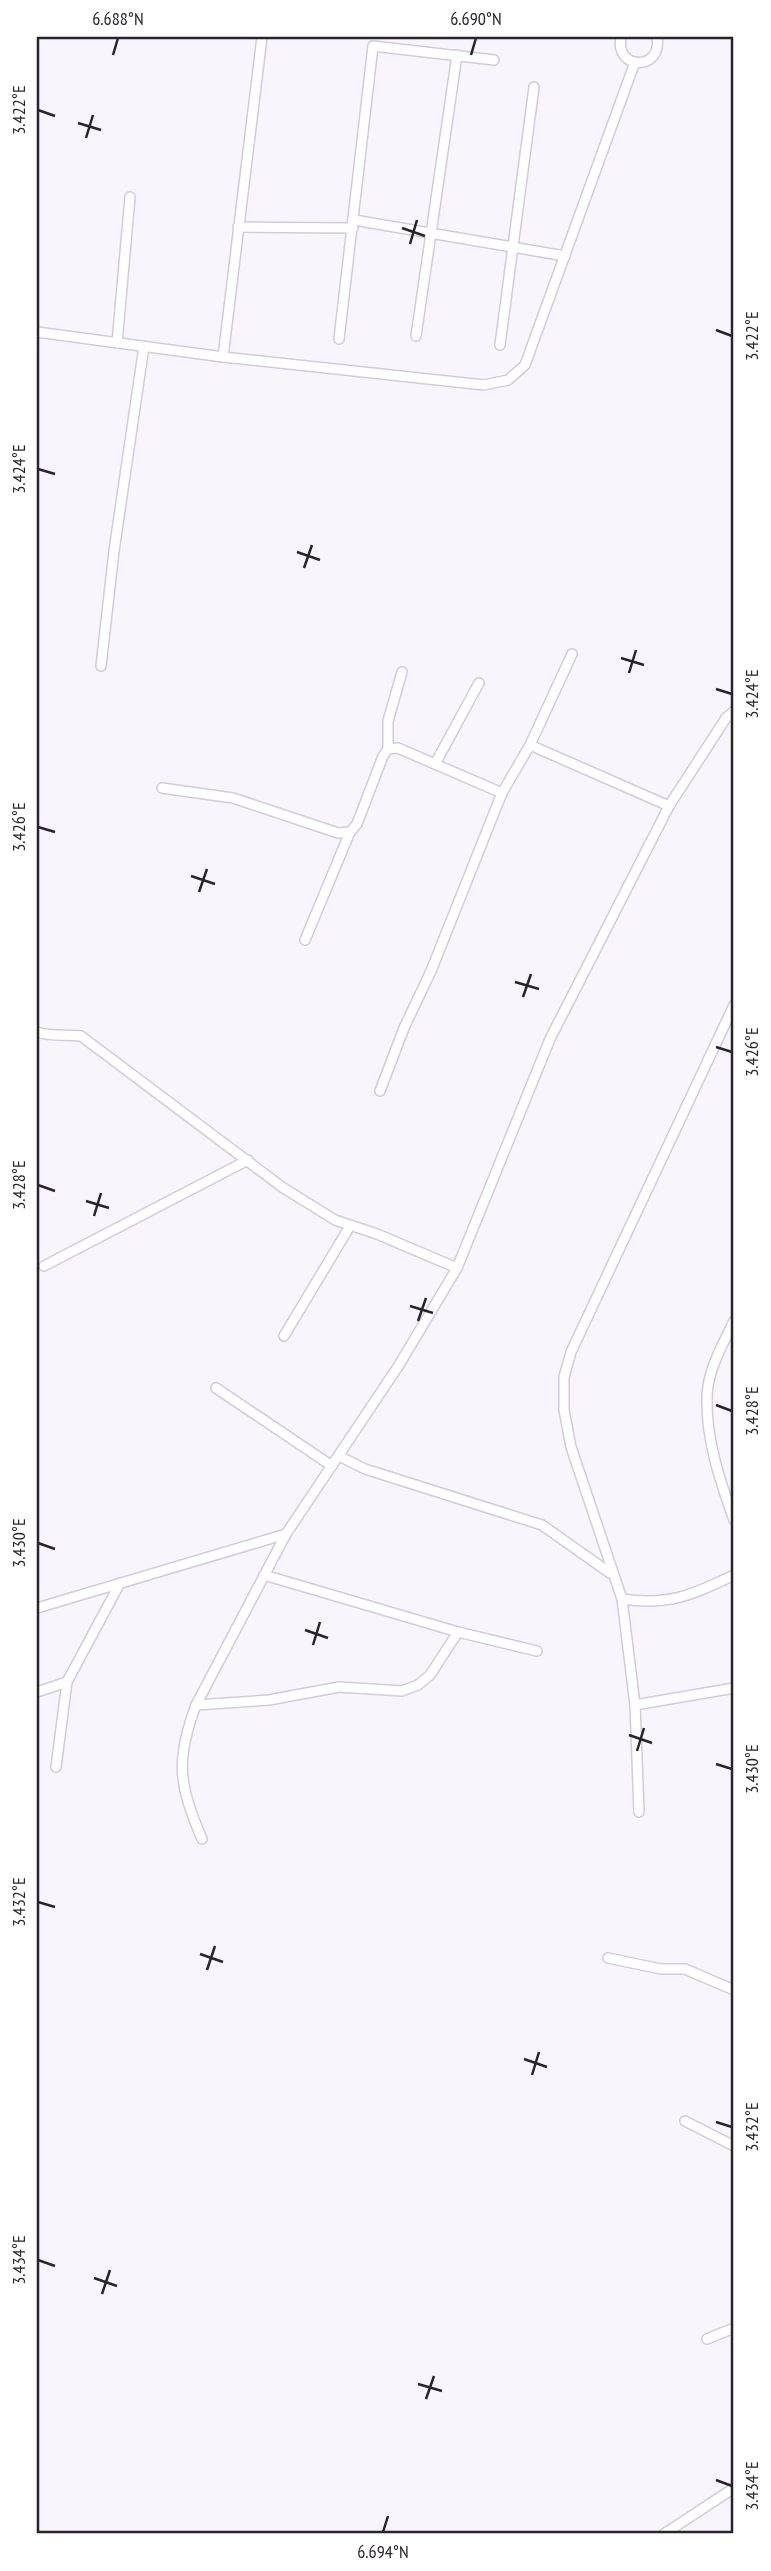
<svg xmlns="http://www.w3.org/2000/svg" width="771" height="2571" viewBox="0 0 771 2571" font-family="'PT Sans Narrow',sans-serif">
<rect width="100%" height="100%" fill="#f9f5fd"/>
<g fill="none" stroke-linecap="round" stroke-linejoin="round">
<g stroke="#d4c9de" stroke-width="12">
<g id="street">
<path d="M621 37C614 70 663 72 657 37"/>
<polyline points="354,220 565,256"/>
<polyline points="238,227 353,228"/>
<polyline points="37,332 223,357 484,385 508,380 525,365 635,62"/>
<polyline points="416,336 457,55"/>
<polyline points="339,339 373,46 494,60"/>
<polyline points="117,343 130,197"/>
<polyline points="500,345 534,87"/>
<polyline points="223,357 262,37"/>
<polyline points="101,666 114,551 144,346"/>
<polyline points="530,745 669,806"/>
<polyline points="388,749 388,721 402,672"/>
<polyline points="435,764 479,683"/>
<polyline points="162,788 233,798 338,833 350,832 357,824 383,756 388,749 398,748 502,793"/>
<polyline points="305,940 350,832"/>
<path d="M37 1032C50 1037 66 1034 81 1036L282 1187 335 1220 377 1234 457 1268"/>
<polyline points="380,1091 404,1028 431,971 502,793 530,745 572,654"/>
<polyline points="44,1266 248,1160"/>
<path d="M734 1321C723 1344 707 1371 707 1398 706 1440 720 1481 734 1520"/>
<polyline points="284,1336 350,1226"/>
<polyline points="216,1388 332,1466"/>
<polyline points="339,1456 365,1469 542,1525 610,1573"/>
<polyline points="264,1575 458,1632 537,1651"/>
<path d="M622 1599C669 1606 692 1595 734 1575"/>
<polyline points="37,1608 286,1534"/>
<polyline points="37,1692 67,1682"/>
<polyline points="196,1705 269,1700 339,1687 402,1691 418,1685 430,1675 458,1632"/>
<polyline points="635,1705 734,1688"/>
<polyline points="56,1767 67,1682 120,1583"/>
<polyline points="639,1812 635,1705 622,1599 571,1447 564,1410 564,1377 571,1352 734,1005"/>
<path d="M202 1839C179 1785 175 1761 196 1705L286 1534 399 1365 457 1268 550 1039 669 806 726 718 734 711"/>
<polyline points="608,1958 661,1969 685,1969 734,1990"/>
<polyline points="685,2121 734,2146"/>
<polyline points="707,2339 734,2328"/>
<polyline points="664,2534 734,2488"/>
</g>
</g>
<use href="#street" stroke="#fff" stroke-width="9"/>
</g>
<path fill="none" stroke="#29242c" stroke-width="2.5" d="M113 55 118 38M471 55 476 38M38 110 55 116M78 123 101 130M86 138 93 115M402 228 425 236M410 244 417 220M716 330 732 336M38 469 55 474M297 552 320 560M304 568 312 545M621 658 644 665M629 673 636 650M716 689 732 694M38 827 55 832M191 876 215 884M199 892 207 869M515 982 539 989M523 997 531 974M716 1047 732 1052M38 1185 55 1191M86 1201 109 1208M94 1216 101 1193M410 1306 433 1313M418 1321 426 1298M716 1405 732 1411M38 1543 55 1549M305 1630 328 1638M313 1645 320 1622M629 1735 652 1743M637 1751 644 1728M716 1764 732 1769M38 1902 55 1907M200 1954 223 1962M207 1970 215 1946M524 2059 547 2067M532 2075 539 2052M716 2122 732 2127M38 2260 55 2266M94 2278 117 2286M102 2294 110 2270M418 2384 442 2391M426 2399 434 2376M716 2480 732 2486M383 2532 388 2516"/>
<rect width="771" height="2571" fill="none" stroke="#ffffff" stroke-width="77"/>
<rect x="38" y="38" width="694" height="2494" fill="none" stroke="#29242c" stroke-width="2.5"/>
<g font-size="18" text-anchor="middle" fill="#29242c">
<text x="118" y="25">6.688°N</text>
<text x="476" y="25">6.690°N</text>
<text transform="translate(19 110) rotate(-90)" y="6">3.422°E</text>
<text transform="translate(752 336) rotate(-90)" y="6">3.422°E</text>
<text transform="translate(19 469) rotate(-90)" y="6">3.424°E</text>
<text transform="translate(752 694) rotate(-90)" y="6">3.424°E</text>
<text transform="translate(19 827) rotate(-90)" y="6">3.426°E</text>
<text transform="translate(752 1052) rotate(-90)" y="6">3.426°E</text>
<text transform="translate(19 1185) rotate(-90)" y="6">3.428°E</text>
<text transform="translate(752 1411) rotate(-90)" y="6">3.428°E</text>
<text transform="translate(19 1543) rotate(-90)" y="6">3.430°E</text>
<text transform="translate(752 1769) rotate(-90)" y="6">3.430°E</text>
<text transform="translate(19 1902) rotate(-90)" y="6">3.432°E</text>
<text transform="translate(752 2127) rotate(-90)" y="6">3.432°E</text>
<text transform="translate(19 2260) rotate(-90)" y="6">3.434°E</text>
<text transform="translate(752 2486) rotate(-90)" y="6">3.434°E</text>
<text x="383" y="2558">6.694°N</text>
</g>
</svg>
